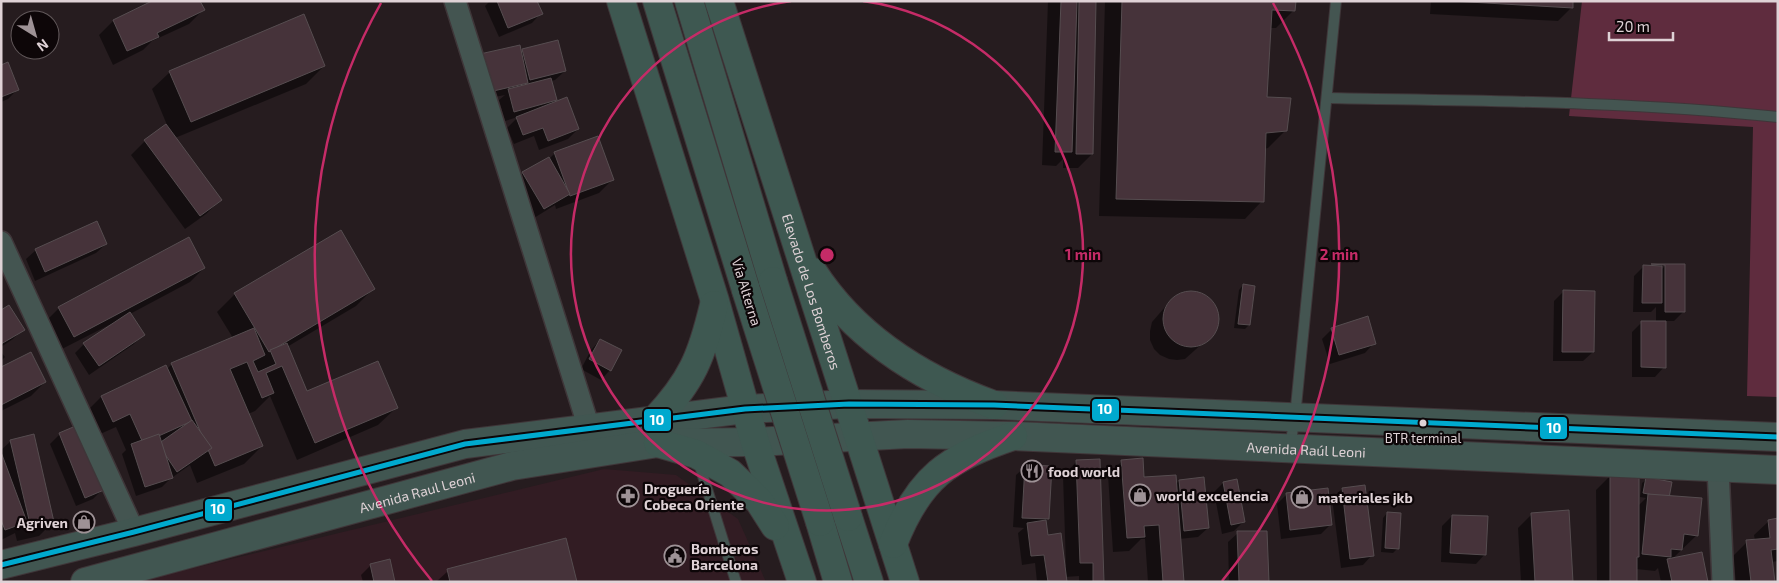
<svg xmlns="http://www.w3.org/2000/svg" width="1779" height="583" viewBox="0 0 1779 583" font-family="'Exo 2',sans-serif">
<rect width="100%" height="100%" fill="#261c1f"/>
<polygon fill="#321c23" points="604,469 676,475 738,519 766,582 136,582"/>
<polygon fill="#5f2c3e" points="1582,1 1778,1 1778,397 1747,396 1753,127 1569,116"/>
<g fill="#0007">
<polygon points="155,1 203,10 189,24 152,41 143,50 113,65 99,35 113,21"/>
<polygon points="490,1 536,1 541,13 532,23 499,37 485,6"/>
<polygon points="1048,1 1095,1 1092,154 1078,168 1063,168 1063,159 1056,166 1042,165"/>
<polygon points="1105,1 1295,1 1294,10 1276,28 1270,28 1265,98 1286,130 1268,148 1264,149 1262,201 1245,219 1099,216"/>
<polygon points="1431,1 1572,1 1572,7 1558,21 1430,14"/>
<polygon points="523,50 565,71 555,80 551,81 556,100 551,105 578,129 568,139 539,150 534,136 514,144 507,128 518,117 505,121 499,100 505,95 479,100"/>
<polygon points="1,66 18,89 8,99 1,102"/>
<polygon points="324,66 306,84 175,138 220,200 206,214 185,229 131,155 145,141 167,125 152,89 170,72"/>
<polygon points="555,153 613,179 599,193 556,209 555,205 534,218 513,183 523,173 549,159"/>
<polygon points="106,244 96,253 35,281 26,259 36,250"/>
<polygon points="1651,265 1661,265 1661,270 1666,265 1684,311 1674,321 1665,321 1664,367 1655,377 1632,377 1632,332 1642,322 1656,322 1656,307 1651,312 1633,312 1634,276 1643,267 1650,267"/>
<polygon points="204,268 190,282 130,314 143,334 134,344 89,375 75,353 84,344 112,325 111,324 60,350 45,322 59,308"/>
<polygon points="1243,285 1249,325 1245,329 1234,328 1239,290"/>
<polygon points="374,288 356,306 287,347 307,393 396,408 378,425 297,460 270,396 255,411 248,414 262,446 244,464 197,483 190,465 170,479 162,487 136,496 122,454 126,450 116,427 98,435 87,411 101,397 167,369 172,364 233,338 217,312 235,294"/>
<polygon points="1564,291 1593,352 1583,361 1553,361 1554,301"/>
<polygon points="1189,292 1199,293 1206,296 1217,309 1218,318 1213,334 1185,359 1177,360 1169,359 1160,355 1154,349 1150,340 1150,331 1152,322 1172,299 1180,294"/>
<polygon points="1,312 23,329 13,339 1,347"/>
<polygon points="1332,329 1374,343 1365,353 1330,364 1322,339"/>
<polygon points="600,340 610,370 601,380 581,369 591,350"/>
<polygon points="1,352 5,357 1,361"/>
<polygon points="1,368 45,382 31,396 1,411"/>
<polygon points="60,434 102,490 93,499 76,506 50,444"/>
<polygon points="11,441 53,522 39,536 17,541 15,533 1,540 1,450"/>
<polygon points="1077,461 1103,582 1079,582 1079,576 1065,577 1065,582 1037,582 1035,563 1022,565 1018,533 1024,528 1013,527 1016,475 1026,466 1048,519 1045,521 1047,536 1064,566 1066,566 1063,476"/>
<polygon points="1122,461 1143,478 1175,485 1179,481 1208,528 1198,537 1179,539 1182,582 1148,582 1145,539 1141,539 1129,551 1113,552 1108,475"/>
<polygon points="1610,476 1638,506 1646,498 1640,497 1642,483 1647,479 1668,497 1697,535 1671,560 1707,582 1661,582 1658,568 1655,571 1636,569 1636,582 1597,582 1596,490"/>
<polygon points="1223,483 1244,521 1234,531 1222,534 1214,492"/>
<polygon points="1364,486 1372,555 1363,565 1341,568 1332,498 1342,489"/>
<polygon points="1286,495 1331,524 1321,534 1281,539 1277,504"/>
<polygon points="1387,513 1398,548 1393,553 1381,552 1383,518"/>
<polygon points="1532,514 1571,582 1521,582 1518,528"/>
<polygon points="1452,516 1485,554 1476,564 1441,562 1442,526"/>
<polygon points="1778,520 1778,561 1771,562 1773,582 1736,582 1733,556 1747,542 1755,541 1754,535 1769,521"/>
<polygon points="1238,533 1267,582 1229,582 1228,542"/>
<polygon points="371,565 394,582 363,582 361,575"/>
<polygon points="448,571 576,582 436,582"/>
</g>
<g fill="#46333a" stroke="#564d50">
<polygon points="152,1 200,1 205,10 157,33 159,37 127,51 113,20"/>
<polygon points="497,1 537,1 543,14 508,28"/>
<polygon points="1061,1 1077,1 1072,152 1055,152"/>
<polygon points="1079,1 1096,1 1093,154 1076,154"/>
<polygon points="1122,1 1296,1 1295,11 1272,10 1267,97 1291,98 1287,131 1266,133 1264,202 1116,199"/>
<polygon points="1451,1 1573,1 1573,8"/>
<polygon points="304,14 325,66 191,122 169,71"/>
<polygon points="558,40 566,71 530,80 522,49"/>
<polygon points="520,45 528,83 489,92 480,54"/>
<polygon points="8,62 19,90 1,97 1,65"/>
<polygon points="551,78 557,100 514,112 508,89"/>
<polygon points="567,97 579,129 548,141 543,128 523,135 516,117"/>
<polygon points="166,124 222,200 200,216 144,140"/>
<polygon points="598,136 614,180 570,196 554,152"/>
<polygon points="549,157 570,194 544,209 522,172"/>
<polygon points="97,221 107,244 45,272 35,249"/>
<polygon points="341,230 375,289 269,352 234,293"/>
<polygon points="189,237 205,268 74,337 58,307"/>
<polygon points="1651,264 1685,264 1685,312 1665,312 1665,265"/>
<polygon points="1643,265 1662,266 1662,303 1642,303"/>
<polygon points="1243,284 1255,286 1250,325 1238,324"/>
<polygon points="1563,290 1595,291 1594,352 1562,352"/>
<circle cx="1191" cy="319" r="28"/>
<polygon points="9,305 25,330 1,344 1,310"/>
<polygon points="130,312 145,335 99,366 83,343"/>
<polygon points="1368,316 1376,344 1339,355 1331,328"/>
<polygon points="1641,321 1666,321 1666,368 1641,367"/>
<polygon points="254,328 265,355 253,361 258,372 276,364 270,350 287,343 307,391 378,361 398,408 315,443 282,366 266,373 274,393 262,398 247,362 230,369 263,446 215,466 171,363"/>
<polygon points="600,339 622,350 611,371 589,359"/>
<polygon points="31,352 46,382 1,405 1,367"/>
<polygon points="166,365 192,421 143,443 130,414 113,422 101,396"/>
<polygon points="192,420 212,448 177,472 158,444"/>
<polygon points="78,425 104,490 85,498 59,433"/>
<polygon points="34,434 54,522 31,528 10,440"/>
<polygon points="159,434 173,478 145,487 131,444"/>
<polygon points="1,452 27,522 5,530 1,520"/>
<polygon points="1143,458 1144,477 1176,475 1184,582 1163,582 1159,525 1144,526 1145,537 1127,538 1121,460"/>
<polygon points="1100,459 1104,582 1093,582 1093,563 1080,563 1076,460"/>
<polygon points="1025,465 1052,466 1049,519 1022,518"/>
<polygon points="1610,475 1639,475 1639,557 1637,557 1637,582 1610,582"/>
<polygon points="1204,477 1209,528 1184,531 1179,480"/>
<polygon points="1646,477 1672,482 1669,498 1643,493"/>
<polygon points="1237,479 1245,522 1231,525 1223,482"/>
<polygon points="1365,485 1374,556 1350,559 1342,488"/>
<polygon points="1328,488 1332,525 1290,530 1286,493"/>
<polygon points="1648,494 1702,498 1698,536 1684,534 1682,550 1671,549 1671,557 1642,554"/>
<polygon points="1569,510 1573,582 1535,582 1531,513"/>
<polygon points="1387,512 1401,513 1399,549 1385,548"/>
<polygon points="1452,515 1488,516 1486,555 1450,553"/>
<polygon points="1778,518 1778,549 1771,550 1775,582 1751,582 1746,540 1770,538 1768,520"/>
<polygon points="1046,520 1048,535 1061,533 1067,582 1048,582 1044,555 1031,556 1027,523"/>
<polygon points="1237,531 1267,531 1269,582 1239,582"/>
<polygon points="566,538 577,582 450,582 447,569"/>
<polygon points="1702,552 1708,582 1672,582 1667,559"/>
<polygon points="390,559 395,582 374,582 370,564"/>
</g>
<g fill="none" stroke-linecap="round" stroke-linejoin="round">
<g stroke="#3f3639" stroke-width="12">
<g id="service">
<path d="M1327 98C1477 101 1628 101 1778 117"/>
<polyline points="1290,446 1295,417 1336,1"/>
<polyline points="698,460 736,582"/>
</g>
</g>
<g stroke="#3f3639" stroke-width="24">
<g id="minor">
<polyline points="455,1 589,428"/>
<polyline points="1,242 134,532"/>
<polyline points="1718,468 1723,582"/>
</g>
</g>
<g stroke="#3f3639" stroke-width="30">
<g id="secondary">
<polyline points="1,565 134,532 465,444 745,409 849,404 994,405 1778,437"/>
<path id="s1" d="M85 582 512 466 658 443 755 442 908 434 1013 436 1778 470"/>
</g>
</g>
<g stroke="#3f3639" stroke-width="30">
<g id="trunk">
<polyline points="621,1 715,301 755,442 802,582"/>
<polyline points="657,1 746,290"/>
<polyline points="689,1 773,281"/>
<path id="s2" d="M719 1 905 582"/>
<path d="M813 272C855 337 922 379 994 405"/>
<path d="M655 420C692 381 702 356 714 305"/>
<polyline points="658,443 696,454 730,473 759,501 775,526"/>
<polyline points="848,517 869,582"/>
<polyline points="820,522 838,582"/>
<path d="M893 544C919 477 948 458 1013 436"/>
</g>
</g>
<use href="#service" stroke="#445551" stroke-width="10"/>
<use href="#minor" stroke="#445551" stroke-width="21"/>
<use href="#secondary" stroke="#415651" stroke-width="28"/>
<use href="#trunk" stroke="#3e5851" stroke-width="28"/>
<g stroke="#3f3639" stroke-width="30" stroke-linecap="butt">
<g id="trunk-bridge">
<polyline points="773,281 848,517"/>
<polyline points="746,290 820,522"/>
</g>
</g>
<use href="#trunk-bridge" stroke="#3e5851" stroke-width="28"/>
<g stroke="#0d0608" stroke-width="9">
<polyline id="bus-1" points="1,565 134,532 465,444 745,409 849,404 994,405 1778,437"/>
</g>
<use href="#bus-1" stroke="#00a9ce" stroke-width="5"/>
</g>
<g fill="none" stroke="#c52b67" stroke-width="2.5">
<path d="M863 1A256 256 0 1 1 791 1"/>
<path d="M432 581A512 512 0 0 1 381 3M1273 3A512 512 0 0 1 1222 581"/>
</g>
<defs>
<g id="restaurant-ring" transform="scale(1.125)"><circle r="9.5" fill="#0d0608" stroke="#9e9296" stroke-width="1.5"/><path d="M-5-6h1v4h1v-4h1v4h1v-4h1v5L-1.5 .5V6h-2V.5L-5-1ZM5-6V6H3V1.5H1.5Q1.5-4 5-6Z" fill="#9e9296"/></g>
<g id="shop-ring" transform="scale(1.125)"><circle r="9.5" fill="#0d0608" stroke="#9e9296" stroke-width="1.5"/><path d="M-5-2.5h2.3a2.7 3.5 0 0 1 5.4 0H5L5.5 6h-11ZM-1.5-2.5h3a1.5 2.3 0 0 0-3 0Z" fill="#9e9296"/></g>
<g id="pharmacy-ring" transform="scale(1.125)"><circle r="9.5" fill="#0d0608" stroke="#9e9296" stroke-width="1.5"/><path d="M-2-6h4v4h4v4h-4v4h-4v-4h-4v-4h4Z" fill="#9e9296"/></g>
<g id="civic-ring" transform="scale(1.125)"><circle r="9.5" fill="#0d0608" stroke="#9e9296" stroke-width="1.5"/><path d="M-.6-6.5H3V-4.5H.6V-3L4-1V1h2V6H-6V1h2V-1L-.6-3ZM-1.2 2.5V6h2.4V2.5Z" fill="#9e9296"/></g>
</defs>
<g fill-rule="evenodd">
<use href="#restaurant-ring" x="1032" y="471"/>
<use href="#shop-ring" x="1140" y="495"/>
<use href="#pharmacy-ring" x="628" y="496"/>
<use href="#shop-ring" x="1302" y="497"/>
<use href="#shop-ring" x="84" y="522"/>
<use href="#civic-ring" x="675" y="556"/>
</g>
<circle fill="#dfd2d6" stroke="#0d0608" stroke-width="2" cx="1423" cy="423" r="4.5"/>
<g text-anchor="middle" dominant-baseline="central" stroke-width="4.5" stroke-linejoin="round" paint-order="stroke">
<g font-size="13" fill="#dfd2d6" stroke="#0d0608">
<text x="1423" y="438">BTR terminal</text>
</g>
<g font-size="14" fill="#dfd2d6" stroke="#0d0608">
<text stroke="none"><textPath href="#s2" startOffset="305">Elevado de Los Bomberos</textPath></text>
<text transform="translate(747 292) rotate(73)">Vía Alterna</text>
<text stroke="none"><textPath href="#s1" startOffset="1239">Avenida Raúl Leoni</textPath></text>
<text stroke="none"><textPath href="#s1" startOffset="344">Avenida Raul Leoni</textPath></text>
</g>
<g font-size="14" font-weight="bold" fill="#dfd2d6" stroke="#0d0608" text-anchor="start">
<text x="1048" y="471">food world</text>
<text x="644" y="488">Droguería<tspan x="644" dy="16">Cobeca Oriente</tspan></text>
<text x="1156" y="495">world excelencia</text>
<text x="1318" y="497">materiales jkb</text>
<text x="68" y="522" text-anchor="end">Agriven</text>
<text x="691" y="548">Bomberos<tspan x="691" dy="16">Barcelona</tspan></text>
</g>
</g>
<circle cx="827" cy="255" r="8" fill="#c52b67" stroke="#0d0608" stroke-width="2.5"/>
<g font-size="15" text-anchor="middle" font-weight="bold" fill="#c52b67" stroke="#0d0608" stroke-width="4.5" stroke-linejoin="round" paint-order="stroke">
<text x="1083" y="260">1 min</text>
<text x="1339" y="260">2 min</text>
</g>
<g stroke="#0d0608" stroke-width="2">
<rect x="1091" y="398" width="29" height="24" rx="5" fill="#00a9ce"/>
<rect x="643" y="408" width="29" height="24" rx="5" fill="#00a9ce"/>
<rect x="1539" y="416" width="29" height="24" rx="5" fill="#00a9ce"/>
<rect x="204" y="498" width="29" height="24" rx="5" fill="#00a9ce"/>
</g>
<g font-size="14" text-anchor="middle" font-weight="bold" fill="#fff">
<text x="1105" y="414">10</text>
<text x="657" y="425">10</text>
<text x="1554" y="433">10</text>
<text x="218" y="514">10</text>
</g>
<rect width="1779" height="583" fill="none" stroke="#dfd2d6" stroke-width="5"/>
<g transform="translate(35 35) rotate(143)"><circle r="24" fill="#0d0608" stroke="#61585a"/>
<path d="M0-4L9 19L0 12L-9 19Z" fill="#9e9296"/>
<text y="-8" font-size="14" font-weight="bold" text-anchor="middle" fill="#dfd2d6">N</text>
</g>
<path d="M1609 32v8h64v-8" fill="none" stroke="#dfd2d6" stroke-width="2.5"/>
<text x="1616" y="32" font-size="15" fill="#dfd2d6" stroke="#0d0608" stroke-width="4" paint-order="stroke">20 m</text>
</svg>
